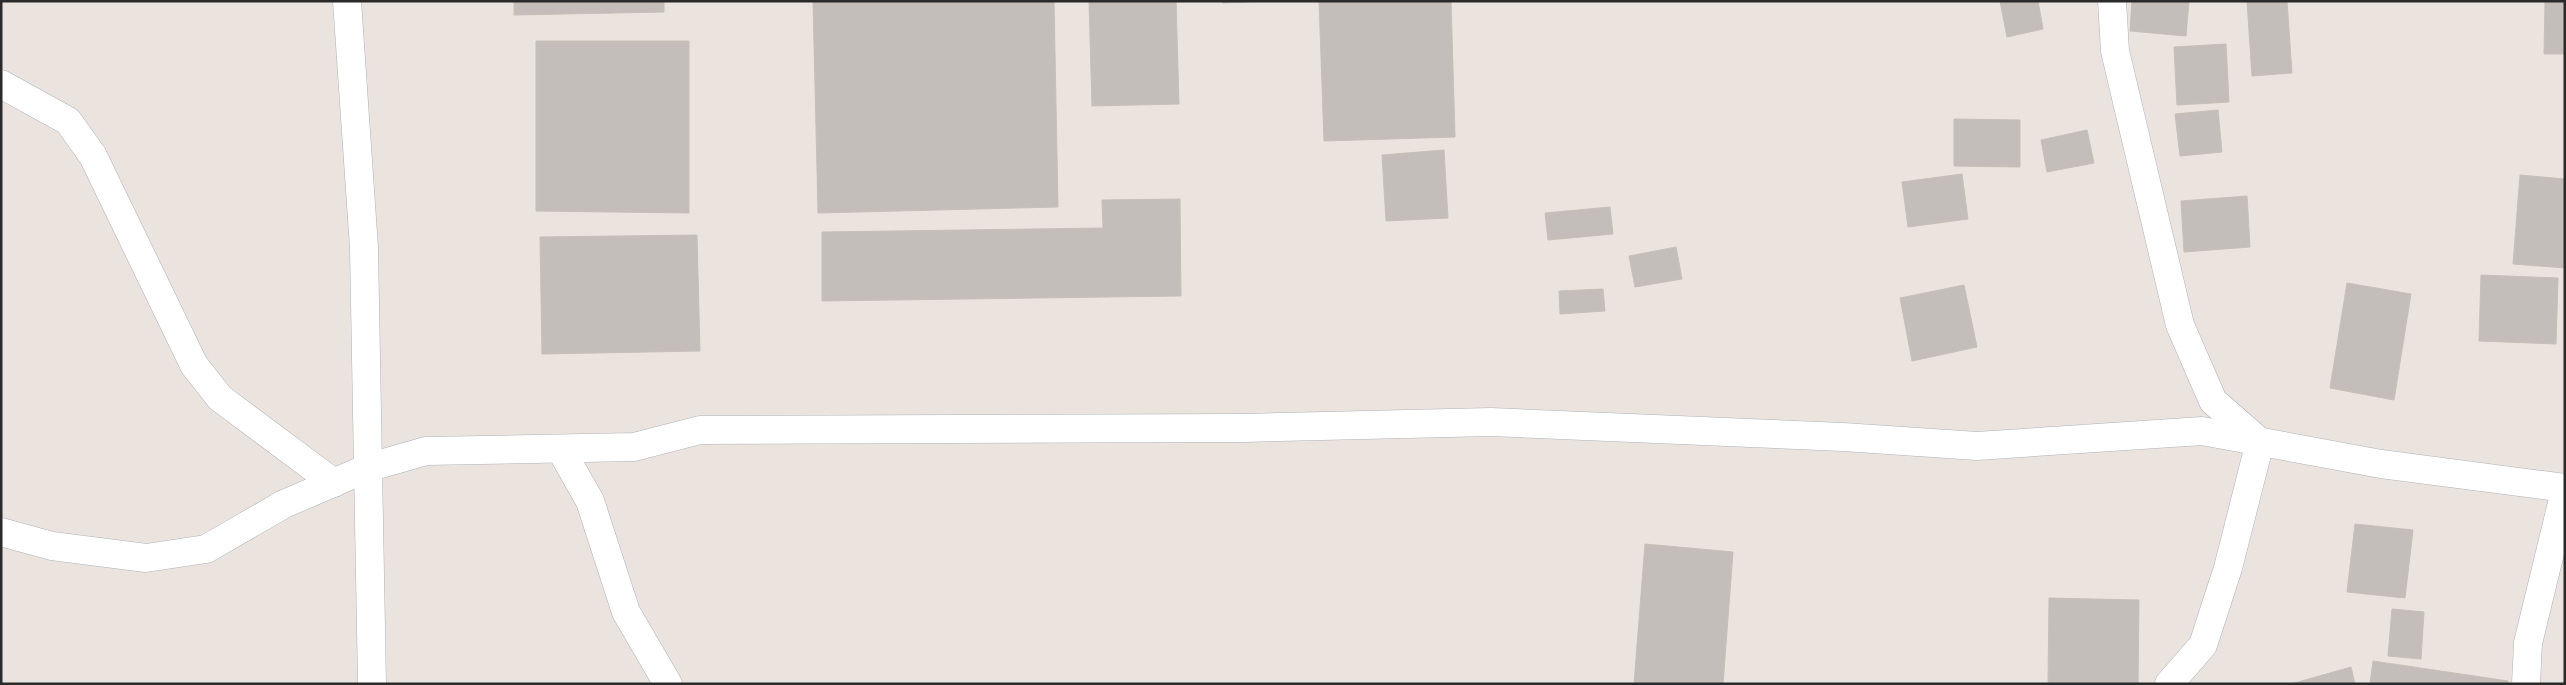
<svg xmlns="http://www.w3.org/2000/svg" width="2566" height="685" viewBox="0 0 2566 685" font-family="'DejaVu Sans',sans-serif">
<rect width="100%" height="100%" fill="#ebe4de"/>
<g fill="#c3beba" stroke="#c6c0b7">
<polygon points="514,1 664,1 664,12 514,15"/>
<polygon points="813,1 1054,1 1058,207 818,213"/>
<polygon points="1089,1 1176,1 1179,104 1092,106"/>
<polygon points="1223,1 1264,1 1223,3"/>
<polygon points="1319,1 1451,1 1455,137 1324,141"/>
<polygon points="2000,1 2038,1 2043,29 2007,37"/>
<polygon points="2132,1 2189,1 2186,36 2130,31"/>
<polygon points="2247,1 2287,1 2292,73 2252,76"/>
<polygon points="2545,1 2565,1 2565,54 2544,54"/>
<polygon points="536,41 689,41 689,213 536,211"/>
<polygon points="2226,44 2229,102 2177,105 2174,47"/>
<polygon points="2218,110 2222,152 2180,156 2175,114"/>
<polygon points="1954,119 2020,120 2020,167 1954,166"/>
<polygon points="2087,130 2094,163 2047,172 2041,140"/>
<polygon points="1444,150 1448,218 1386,221 1382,155"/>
<polygon points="1962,174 1968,219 1908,227 1902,182"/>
<polygon points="2520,175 2565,179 2565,268 2513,264"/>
<polygon points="2247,196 2250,247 2184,252 2181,201"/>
<polygon points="1180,199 1181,296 822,301 822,232 1103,228 1102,200"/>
<polygon points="1610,207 1613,234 1548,240 1545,213"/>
<polygon points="697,235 700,351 542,354 540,237"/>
<polygon points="1676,247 1682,279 1635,287 1629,256"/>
<polygon points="2481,275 2558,278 2556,344 2479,341"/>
<polygon points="2347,283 2411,294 2394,400 2330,388"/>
<polygon points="1964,285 1977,347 1912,361 1900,298"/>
<polygon points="1603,289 1605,311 1560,314 1559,291"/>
<polygon points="2355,524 2413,530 2405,598 2347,592"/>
<polygon points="1645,544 1733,552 1723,684 1634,684"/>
<polygon points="2049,598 2139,600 2138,684 2048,684"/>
<polygon points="2392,609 2424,612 2421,659 2388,656"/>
<polygon points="2373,661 2508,681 2508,684 2370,684"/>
<polygon points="2351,667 2355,684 2291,684"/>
</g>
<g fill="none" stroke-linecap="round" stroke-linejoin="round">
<g stroke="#aeb1b9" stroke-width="29">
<g id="minor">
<polyline points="347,1 364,248 372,684"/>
<polyline points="2112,1 2115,51 2180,325 2213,401 2260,442 2228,568 2203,645 2169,684"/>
<polyline points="1,84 68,121 93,156 194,365 220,398 334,483"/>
<polyline points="561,450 590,501 626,612 668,684"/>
<polyline points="1,532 52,546 146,558 206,549 284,504 370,467 426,451 634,447 700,430 1244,428 1491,422 1843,437 1977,446 2202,431 2381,464 2565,488"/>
<polyline points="2526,684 2528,643 2565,491"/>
</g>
</g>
<use href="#minor" stroke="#fff" stroke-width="28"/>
</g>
<rect width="2566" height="685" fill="none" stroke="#2a2a2a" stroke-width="5"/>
</svg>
